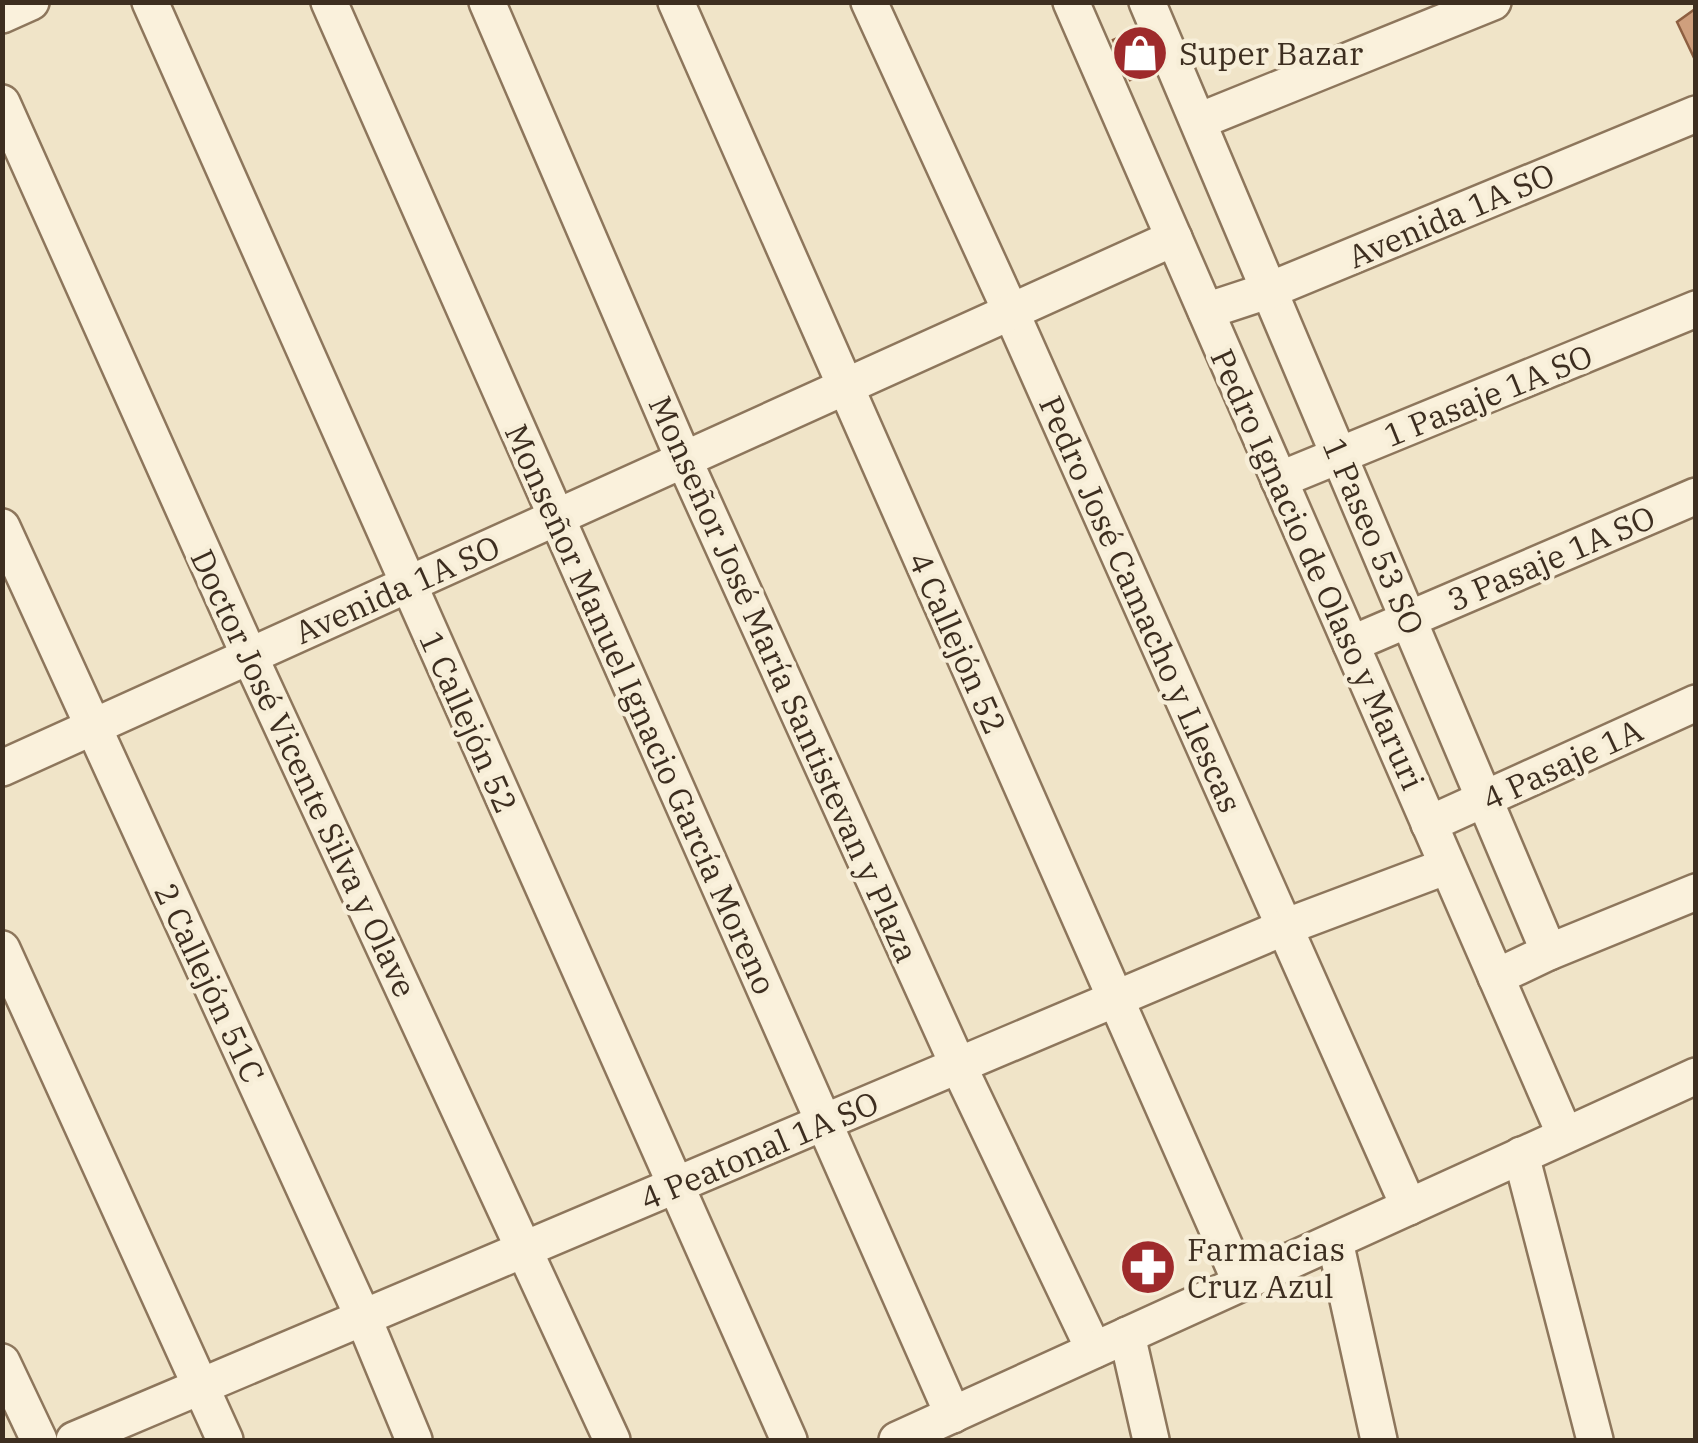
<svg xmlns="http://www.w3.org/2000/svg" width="1698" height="1443" viewBox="0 0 1698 1443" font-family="'IBM Plex Serif',serif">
<rect width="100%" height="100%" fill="#f0e4c8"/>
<g fill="#cf9f7d" stroke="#8d5f41" stroke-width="2.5">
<polygon points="1695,9 1696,9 1696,62 1677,22"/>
<polygon points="1147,26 1164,66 1130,80 1113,40"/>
</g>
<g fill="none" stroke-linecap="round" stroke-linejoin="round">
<g stroke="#8d765c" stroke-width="40">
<g id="minor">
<polyline points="150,2 789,1440"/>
<polyline points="329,2 953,1415"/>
<polyline points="487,2 684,460 958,1065 1094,1350"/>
<polyline points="676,2 1241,1283"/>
<polyline points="869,2 1011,312 1409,1207"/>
<polyline points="1071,2 1565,1135"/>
<polyline points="1147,2 1549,952"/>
<polyline points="2,15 31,2"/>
<polyline points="2,103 249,655 612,1440"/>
<polyline points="1199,121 1493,2"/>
<polyline points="1206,311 1270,290 1696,114"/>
<polyline points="1279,480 1696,309"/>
<polyline points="2,527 363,1317 414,1440"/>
<polyline points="1351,644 1696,496"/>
<polyline points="2,768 1174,238"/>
<polyline points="1429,824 1696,703"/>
<polyline points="2,949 225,1440"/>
<polyline points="1496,977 1549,952 1696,892"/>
<polyline points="1521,1155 1595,1440"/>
<polyline points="1335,1241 1379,1440"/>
<polyline points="1127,1335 1151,1440"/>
<polyline points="2,1362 39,1440"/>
<polyline points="74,1440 1285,927 1447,866"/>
<polyline points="897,1440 1696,1076"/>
</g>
</g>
<use href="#minor" stroke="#faf1dc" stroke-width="35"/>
</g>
<defs>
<g id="shop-disc" transform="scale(2.875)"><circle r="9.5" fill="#9e2a2b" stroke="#f7eed8"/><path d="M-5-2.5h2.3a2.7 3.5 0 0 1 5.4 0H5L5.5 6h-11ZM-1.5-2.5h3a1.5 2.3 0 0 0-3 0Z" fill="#fff"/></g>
<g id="pharmacy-disc" transform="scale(2.875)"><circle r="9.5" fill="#9e2a2b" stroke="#f7eed8"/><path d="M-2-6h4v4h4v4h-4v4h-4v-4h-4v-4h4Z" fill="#fff"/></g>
</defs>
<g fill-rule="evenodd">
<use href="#shop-disc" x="1140" y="53"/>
<use href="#pharmacy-disc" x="1148" y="1267"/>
</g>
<g text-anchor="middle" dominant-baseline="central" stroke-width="9" stroke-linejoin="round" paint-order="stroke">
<g font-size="32" fill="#3d2e20" stroke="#f7eed8" text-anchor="start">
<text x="1179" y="53">Super Bazar</text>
<text x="1187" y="1249">Farmacias<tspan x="1187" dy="37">Cruz Azul</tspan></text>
</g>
<g font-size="32" fill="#3d2e20" stroke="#f7eed8">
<text transform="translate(1451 215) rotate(-23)">Avenida 1A SO</text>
<text transform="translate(1488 395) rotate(-22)">1 Pasaje 1A SO</text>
<text transform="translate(1374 536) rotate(67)">1 Paseo 53 SO</text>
<text transform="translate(1551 558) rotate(-23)">3 Pasaje 1A SO</text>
<text transform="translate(1318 569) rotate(66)">Pedro Ignacio de Olaso y Maruri</text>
<text transform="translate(397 589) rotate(-24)">Avenida 1A SO</text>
<text transform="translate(1141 604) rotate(66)">Pedro José Camacho y Llescas</text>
<text transform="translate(958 643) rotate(66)">4 Callejón 52</text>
<text transform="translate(784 679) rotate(66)">Monseñor José María Santistevan y Plaza</text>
<text transform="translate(641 709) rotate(66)">Monseñor Manuel Ignacio García Moreno</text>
<text transform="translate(469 722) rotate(66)">1 Callejón 52</text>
<text transform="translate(1562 764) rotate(-25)">4 Pasaje 1A</text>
<text transform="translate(304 773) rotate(65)">Doctor José Vicente Silva y Olave</text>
<text transform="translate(210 983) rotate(65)">2 Callejón 51C</text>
<text transform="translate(759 1150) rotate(-23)">4 Peatonal 1A SO</text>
</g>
</g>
<rect width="1698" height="1443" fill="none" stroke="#3d2e20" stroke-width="10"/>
</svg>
